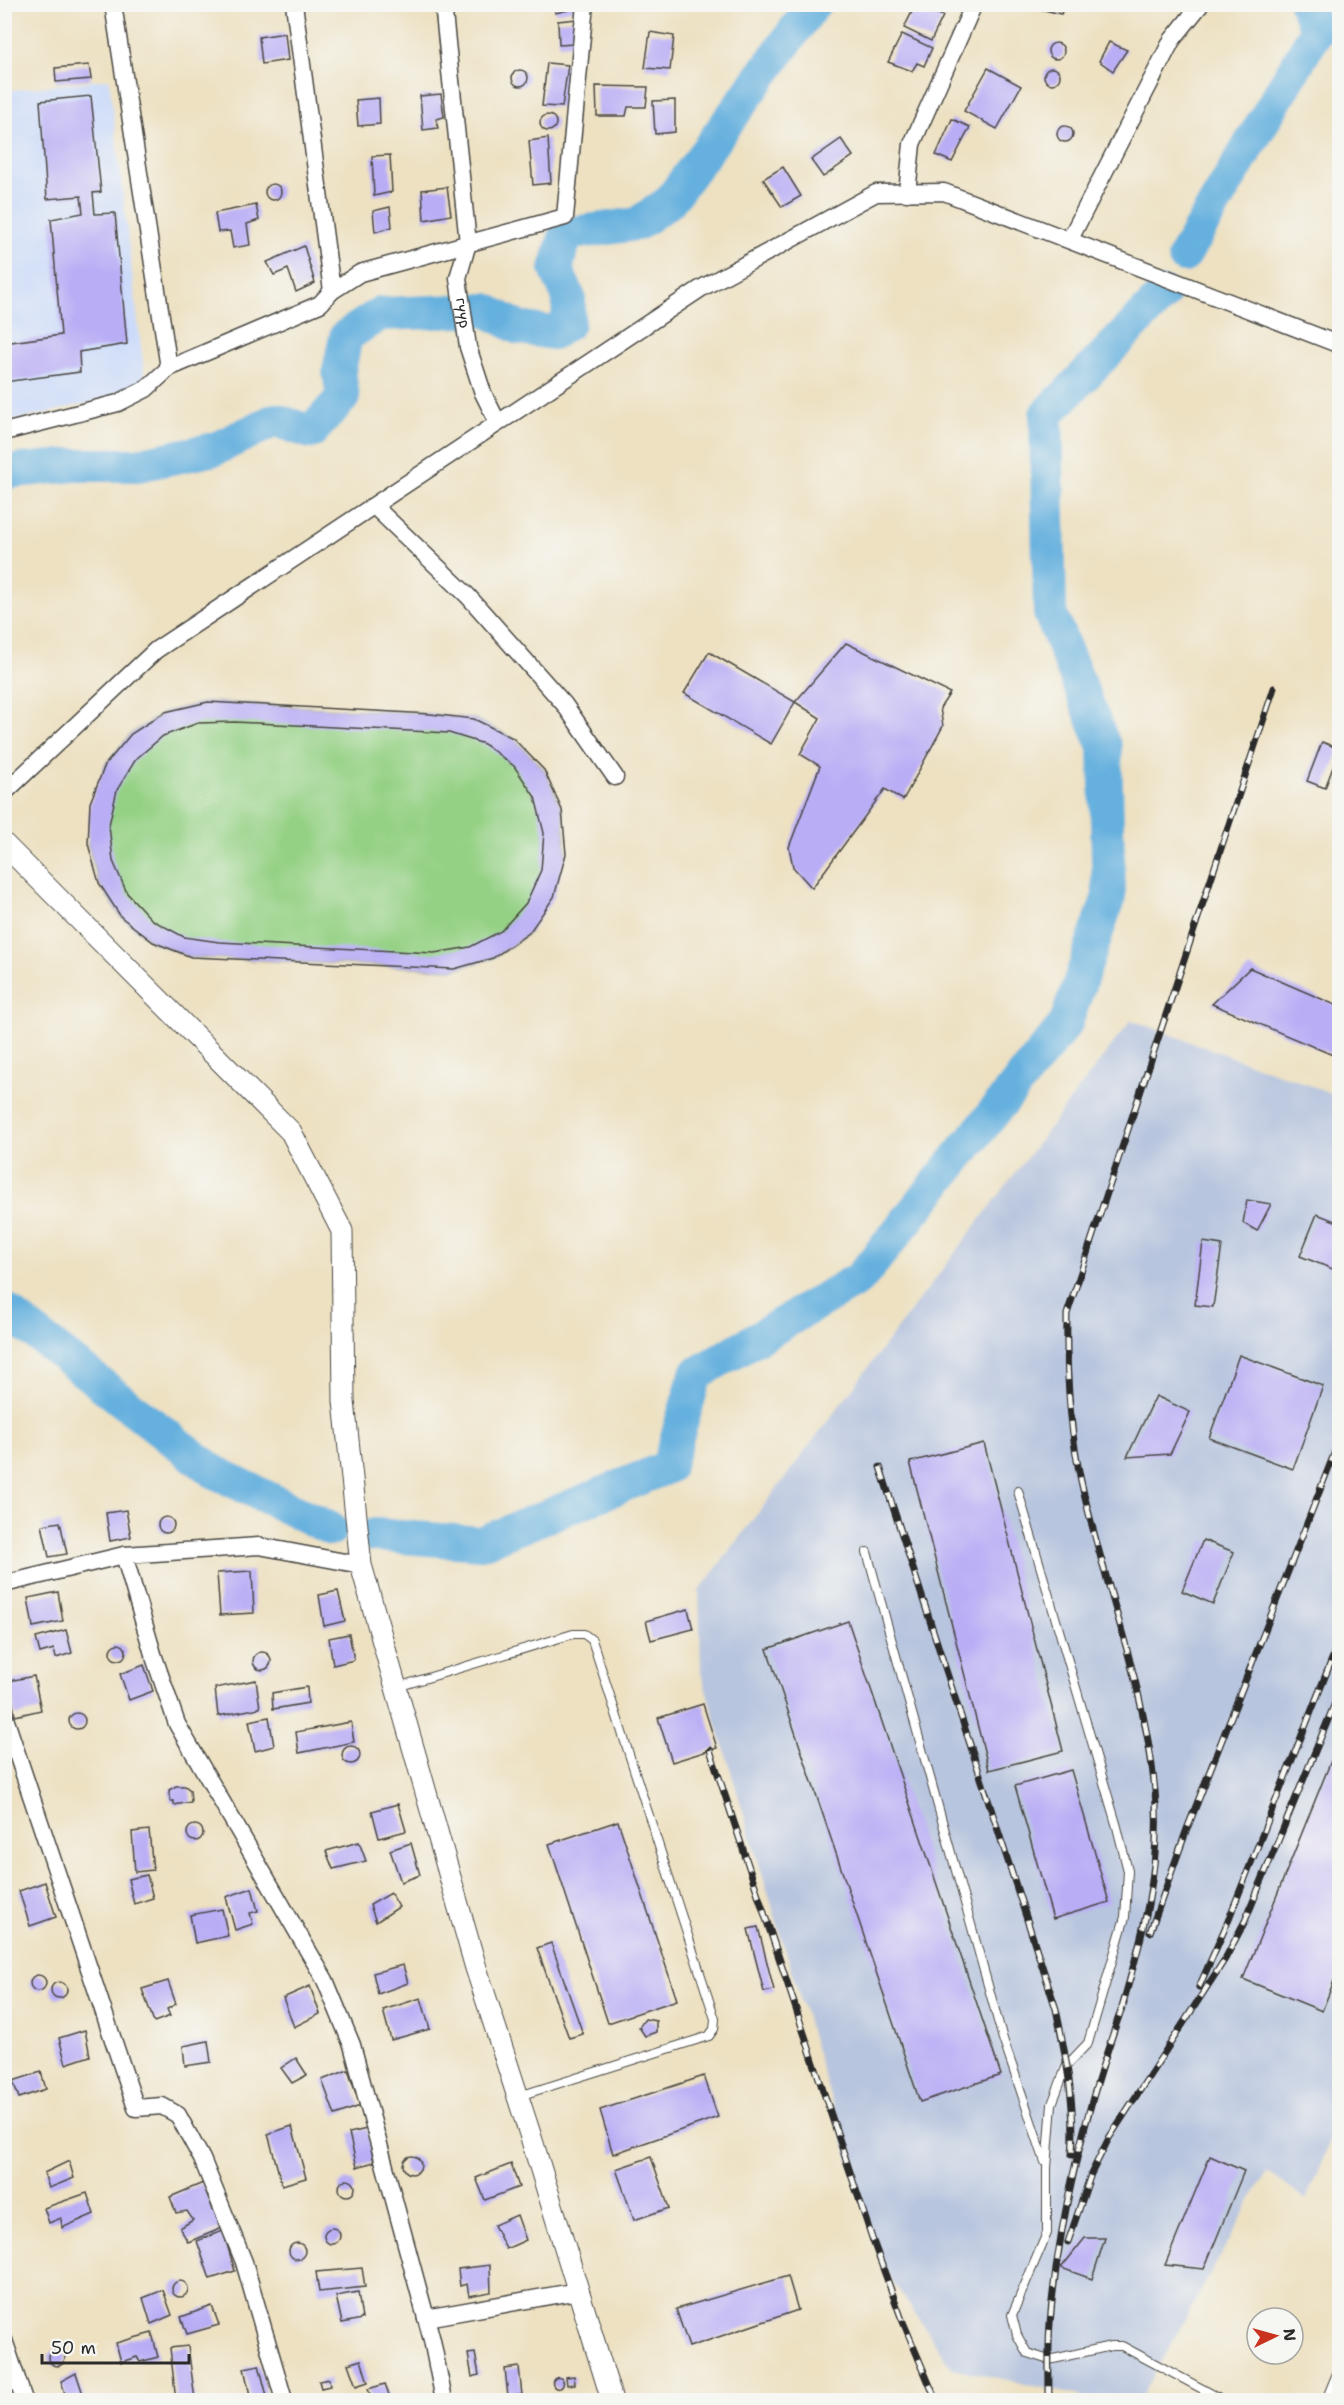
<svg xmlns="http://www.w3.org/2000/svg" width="1344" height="2405" viewBox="0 0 1344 2405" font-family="'Shantell Sans',sans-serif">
<rect width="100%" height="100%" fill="#f6f6f2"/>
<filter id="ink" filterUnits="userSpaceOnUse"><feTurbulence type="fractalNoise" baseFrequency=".0167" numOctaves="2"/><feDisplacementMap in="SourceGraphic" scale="12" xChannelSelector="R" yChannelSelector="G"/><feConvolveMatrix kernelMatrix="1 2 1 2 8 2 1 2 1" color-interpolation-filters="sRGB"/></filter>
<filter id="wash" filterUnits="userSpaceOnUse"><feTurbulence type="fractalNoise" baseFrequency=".008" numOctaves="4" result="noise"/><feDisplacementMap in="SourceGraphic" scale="24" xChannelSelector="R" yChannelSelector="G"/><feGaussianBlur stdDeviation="1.35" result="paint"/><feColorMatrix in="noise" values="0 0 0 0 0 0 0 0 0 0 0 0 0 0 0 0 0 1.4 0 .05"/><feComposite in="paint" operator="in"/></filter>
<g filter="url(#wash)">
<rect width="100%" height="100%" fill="#ede1c2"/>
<polygon fill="#ccdbf9" points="109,79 146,389 5,423 5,91"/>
<polygon fill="#b8c5de" points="1131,1020 1339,1096 1339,2119 1306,2200 1267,2172 1140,2400 1098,2400 952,2368 881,2264 701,1673 699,1591"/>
<polygon fill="#95d185" stroke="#607e58" stroke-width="1.5" points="208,702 430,714 474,719 513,738 544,770 562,810 566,854 529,933 493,958 454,969 191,957 153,942 121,917 99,883 88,844 105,765 131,734 165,712"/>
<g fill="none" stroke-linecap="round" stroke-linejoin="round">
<g stroke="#65b0de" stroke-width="34">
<polyline points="1184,256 1317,30 1306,4"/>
<polyline points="4,472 74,465 137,465 215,449 275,420 311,432 343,397 339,371 346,336 380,314 486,310 519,328 553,333 568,323 569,298 556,269 566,234 637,224 669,202 814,4"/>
<polyline points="4,1309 213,1471 331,1529"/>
<polyline points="375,1535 481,1543 668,1467 696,1374 860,1278 1066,1023 1109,896 1105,748 1050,613 1046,415 1164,294"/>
</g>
</g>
<g id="blocks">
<g fill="#b9adf5" fill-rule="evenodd">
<polygon points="555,4 578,4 578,8 555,13"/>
<polygon points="916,4 943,16 931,41 904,28"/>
<polygon points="1037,4 1065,4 1061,14 1036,8"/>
<polygon points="577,19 575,44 559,45 558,21"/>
<polygon points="650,32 674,36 670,70 645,68"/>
<polygon points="285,33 288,60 262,64 259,37"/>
<polygon points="902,34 932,48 924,66 917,63 912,71 888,62"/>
<polygon points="1109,42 1127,50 1113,71 1099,61"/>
<circle cx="1056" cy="51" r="8"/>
<polygon points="547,63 568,65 562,107 542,106"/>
<polygon points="89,65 91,79 56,82 55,68"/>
<circle cx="1052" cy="76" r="8"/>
<polygon points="988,68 1021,86 997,129 964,111"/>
<circle cx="520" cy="78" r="8"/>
<polygon points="596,86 648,87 646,107 628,107 626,116 597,116"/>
<polygon points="441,94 444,117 436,119 438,128 423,130 420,96"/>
<polygon points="91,96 101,192 93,193 95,214 115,213 127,344 79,352 80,372 4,382 4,343 61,335 51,219 83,213 81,196 47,199 40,101"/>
<polygon points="379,98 380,124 358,126 356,100"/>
<polygon points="675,100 675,132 655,134 653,101"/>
<circle cx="548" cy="123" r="8"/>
<polygon points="952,119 970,127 952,162 936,155"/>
<circle cx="1065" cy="134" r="8"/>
<polygon points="548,138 551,183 533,185 529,141"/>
<polygon points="841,139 853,156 823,177 811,160"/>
<polygon points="390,155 392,192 374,196 372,156"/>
<polygon points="783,167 801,196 782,207 763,179"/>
<circle cx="273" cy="192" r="8"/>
<polygon points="447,187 451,215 424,220 422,190"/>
<polygon points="256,205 259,220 247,224 250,245 233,248 230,231 218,232 215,213"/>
<polygon points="390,207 392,227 375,232 373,211"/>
<polygon points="304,246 315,283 296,292 288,269 274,275 267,262"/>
<polygon points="846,643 950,693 940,708 943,726 903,800 885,789 812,888 793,867 789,847 820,766 800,754 820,718 795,702"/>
<polygon points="709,652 795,702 771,744 684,693"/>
<path d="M208 702 430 714 474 719 513 738 544 770 562 810 566 854 554 897 529 933 493 958 454 969 191 957 153 942 121 917 99 883 88 844 90 803 105 765 131 734 165 712ZM235 722 449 733 484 744 514 766 535 797 544 833 541 870 526 903 501 931 470 947 434 953 219 942 184 937 152 920 127 893 113 861 109 825 117 790 136 759 163 736 198 723Z"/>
<polygon points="1322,742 1340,749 1325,788 1307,781"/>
<polygon points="1250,968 1340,1007 1340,1058 1212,1004"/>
<polygon points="1247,1200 1271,1204 1257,1231 1243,1223"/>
<polygon points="1317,1214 1340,1223 1340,1272 1300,1256"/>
<polygon points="1203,1242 1222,1245 1213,1307 1195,1305"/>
<polygon points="1239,1355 1323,1386 1293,1469 1209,1438"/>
<polygon points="1156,1396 1190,1412 1170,1454 1127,1457"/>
<polygon points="984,1443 1063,1751 989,1770 910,1462"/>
<polygon points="126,1510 131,1537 110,1541 106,1513"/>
<circle cx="166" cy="1525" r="8"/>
<polygon points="60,1522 67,1554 49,1557 42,1525"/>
<polygon points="1203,1540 1234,1552 1213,1604 1182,1591"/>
<polygon points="252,1571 254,1613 220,1615 217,1573"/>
<polygon points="338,1591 345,1621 324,1626 319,1595"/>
<polygon points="58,1592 63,1621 33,1627 28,1598"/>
<polygon points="688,1609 693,1629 651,1640 646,1621"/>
<polygon points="848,1621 1001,2075 920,2102 767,1649"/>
<polygon points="66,1630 72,1653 56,1658 54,1649 40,1653 36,1638"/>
<polygon points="349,1634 354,1660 333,1665 329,1638"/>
<circle cx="118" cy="1652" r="8"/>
<circle cx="262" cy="1661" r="9"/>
<polygon points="144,1665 153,1691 129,1700 120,1674"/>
<polygon points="34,1676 41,1710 15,1716 9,1681"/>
<polygon points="256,1680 260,1708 218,1716 215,1688"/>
<polygon points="307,1687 308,1703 273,1709 272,1693"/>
<polygon points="703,1704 717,1748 672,1762 658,1718"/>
<circle cx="77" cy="1721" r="8"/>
<polygon points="269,1717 274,1746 255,1751 249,1721"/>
<polygon points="351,1722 354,1742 299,1753 296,1732"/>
<polygon points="1339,1741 1340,1966 1322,2011 1243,1979"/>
<circle cx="351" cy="1755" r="9"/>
<polygon points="1071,1770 1109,1902 1053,1919 1015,1786"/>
<polygon points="176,1786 185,1786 190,1790 191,1802 174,1805 174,1801 170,1801 169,1790"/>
<polygon points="398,1804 406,1831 379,1838 372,1811"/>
<polygon points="618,1821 677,2000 608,2023 549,1844"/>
<circle cx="195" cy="1833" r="8"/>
<polygon points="149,1830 153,1870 135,1872 132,1832"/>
<polygon points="359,1842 366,1861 333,1869 326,1851"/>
<polygon points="411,1843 420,1875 401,1882 390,1850"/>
<polygon points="147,1875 153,1898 134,1904 128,1879"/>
<polygon points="45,1882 56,1917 30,1926 19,1891"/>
<polygon points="252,1888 258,1911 250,1913 253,1924 235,1930 226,1897"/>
<polygon points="391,1893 399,1907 376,1922 370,1905"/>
<polygon points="222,1909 228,1936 195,1943 190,1915"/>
<polygon points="758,1927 774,1990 764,1992 748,1929"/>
<polygon points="551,1943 583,2034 569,2038 537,1948"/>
<polygon points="403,1965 408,1983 378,1994 373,1973"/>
<circle cx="38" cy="1983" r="8"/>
<polygon points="168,1981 176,2004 167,2009 170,2016 154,2022 142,1989"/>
<circle cx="59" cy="1990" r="8"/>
<polygon points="310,1986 320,2014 294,2027 283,1998"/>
<polygon points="421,1998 430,2029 391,2040 383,2010"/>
<polygon points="645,2019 656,2021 656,2032 645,2036 639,2027"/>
<polygon points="85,2030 90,2056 66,2064 59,2038"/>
<polygon points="208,2041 211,2062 185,2066 183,2046"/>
<polygon points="296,2058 307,2075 292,2083 281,2068"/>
<polygon points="348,2070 360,2106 335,2115 322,2080"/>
<polygon points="41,2072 46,2089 19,2098 13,2081"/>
<polygon points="704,2076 718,2117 613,2154 600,2110"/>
<polygon points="292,2126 306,2178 282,2185 268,2134"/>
<polygon points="367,2129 374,2162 357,2167 349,2133"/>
<polygon points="1210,2156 1244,2171 1204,2269 1165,2265"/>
<circle cx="412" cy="2165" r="9"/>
<polygon points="651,2157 669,2208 634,2220 616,2169"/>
<polygon points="69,2161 74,2178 49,2188 44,2173"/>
<polygon points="511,2164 519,2187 485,2200 476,2178"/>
<circle cx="347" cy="2188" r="8"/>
<polygon points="203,2183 213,2210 218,2208 225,2227 188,2242 180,2228 193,2220 187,2211 176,2213 170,2197"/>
<polygon points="87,2193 94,2214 62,2228 61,2218 49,2223 44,2208"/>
<polygon points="517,2215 526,2240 506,2249 494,2225"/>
<circle cx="332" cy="2236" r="8"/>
<polygon points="223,2231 235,2271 210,2279 197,2241"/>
<polygon points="1085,2238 1105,2238 1092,2279 1061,2268"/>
<circle cx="297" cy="2251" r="8"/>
<polygon points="490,2265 491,2292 469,2296 467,2284 460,2286 458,2269"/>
<polygon points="362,2268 365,2287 319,2292 316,2272"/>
<polygon points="788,2276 798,2310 689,2347 676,2309"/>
<circle cx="180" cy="2289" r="8"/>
<polygon points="163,2290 172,2315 151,2324 143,2298"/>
<polygon points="358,2292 362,2319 342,2323 336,2296"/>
<polygon points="212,2306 219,2325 187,2334 181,2317"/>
<polygon points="152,2333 158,2357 140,2362 137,2357 121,2362 116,2343"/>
<polygon points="188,2346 195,2400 176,2400 170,2348"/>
<circle cx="57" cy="2358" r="8"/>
<polygon points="475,2353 479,2375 472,2377 468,2354"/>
<polygon points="361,2360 368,2382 356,2386 348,2364"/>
<polygon points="259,2365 267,2396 251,2400 244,2368"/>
<polygon points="519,2367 522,2395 508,2396 505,2369"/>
<polygon points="76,2373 84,2397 67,2400 61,2381"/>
<polygon points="574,2376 575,2384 567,2385 566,2377"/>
<circle cx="558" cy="2383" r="5.5"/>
<polygon points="329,2379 330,2386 321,2388 319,2381"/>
<polygon points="385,2384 391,2400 372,2400 368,2389"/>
</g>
</g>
</g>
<g filter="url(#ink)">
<use href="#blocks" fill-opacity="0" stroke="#484642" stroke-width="1.5"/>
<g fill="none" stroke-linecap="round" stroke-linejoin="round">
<g stroke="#484642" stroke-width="10">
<g id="service">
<polyline points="1018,1491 1117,1827 1128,1871 1125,1917 1088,2043 1067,2065 1052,2104 1047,2168 1047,2233 1012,2315 1017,2335 1027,2353 1049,2360 1111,2346 1122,2346 1223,2400"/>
<polyline points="867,1552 1003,2039 1045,2162"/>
<polyline points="397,1687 573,1634 584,1634 592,1640 715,2019 714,2029 709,2036 519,2096"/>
<polyline points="1326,2400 1340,2366"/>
</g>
</g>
<g stroke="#484642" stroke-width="19">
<g id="minor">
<polyline points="113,4 169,368"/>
<polyline points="294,4 332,291"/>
<path id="s1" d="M443 4 468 243 458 278 468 347 483 393 498 423"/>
<polyline points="907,193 912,144 974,4"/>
<polyline points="1070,239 1172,40 1201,4"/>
<polyline points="4,432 118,403 146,389 169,368 320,304 332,291 360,273 565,217 585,4"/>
<polyline points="374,506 468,596 564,704 615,777"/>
<polyline points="4,793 156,650 700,289 876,193 944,192 1340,345"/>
<polyline points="124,1555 153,1654 177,1724 325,1980 352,2045 432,2340 444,2400"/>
<polyline points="4,1584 124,1555 259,1546 361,1565"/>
<polyline points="4,1715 136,2108 162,2106 178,2115 202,2159 244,2262 284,2400"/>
<polyline points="426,2318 578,2291"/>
<polyline points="4,2340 24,2400"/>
</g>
</g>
<g stroke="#484642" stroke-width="23">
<polyline id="tertiary" points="4,844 291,1132 342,1231 344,1401 361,1565 476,1968 530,2134 612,2400"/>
</g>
<use href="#service" stroke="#fff" stroke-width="8"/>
<use href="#minor" stroke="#fff" stroke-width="16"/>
<use href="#tertiary" stroke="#fff" stroke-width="21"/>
<g stroke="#2b2b2b" stroke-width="7">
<g id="rail">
<path d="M880 1467 1056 2009C1066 2057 1076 2106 1072 2155"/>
<polyline points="710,1750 873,2241 901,2317 936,2400"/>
<polyline points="1150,1932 1187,1829 1340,1439"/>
<polyline points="1199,1987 1226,1926 1340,1639"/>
<path d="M1121 2010C1142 1939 1162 1866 1155 1791 1145 1685 1104 1584 1081 1481 1069 1425 1066 1371 1067 1314L1274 688"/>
<polyline points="1068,2242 1091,2174 1109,2138 1225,1959 1245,1921 1340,1691"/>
<path d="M1049 2400C1049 2375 1048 2348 1050 2323 1059 2213 1087 2105 1124 2002"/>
</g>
</g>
<use href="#rail" stroke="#f6f6f2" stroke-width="4.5" stroke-dasharray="14" stroke-linecap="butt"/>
</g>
</g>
<g text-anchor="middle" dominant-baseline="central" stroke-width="5" stroke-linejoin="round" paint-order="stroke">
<g font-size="15" fill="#2b2b2b" stroke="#f6f6f2">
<text stroke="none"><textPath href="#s1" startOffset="312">гүүр</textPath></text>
</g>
</g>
<rect width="1344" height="2405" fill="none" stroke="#f6f6f2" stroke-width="24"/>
<g transform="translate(1275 2336) rotate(85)"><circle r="28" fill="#f6f6f2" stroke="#a5a5a2" stroke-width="1.5"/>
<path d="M0-4.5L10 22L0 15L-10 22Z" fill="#c8321e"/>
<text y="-9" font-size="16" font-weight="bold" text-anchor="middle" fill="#2b2b2b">N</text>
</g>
<path d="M42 2354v9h147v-9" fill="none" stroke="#2b2b2b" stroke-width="3"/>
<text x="51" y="2354" font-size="18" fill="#2b2b2b" stroke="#f6f6f2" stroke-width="4.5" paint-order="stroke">50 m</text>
</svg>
